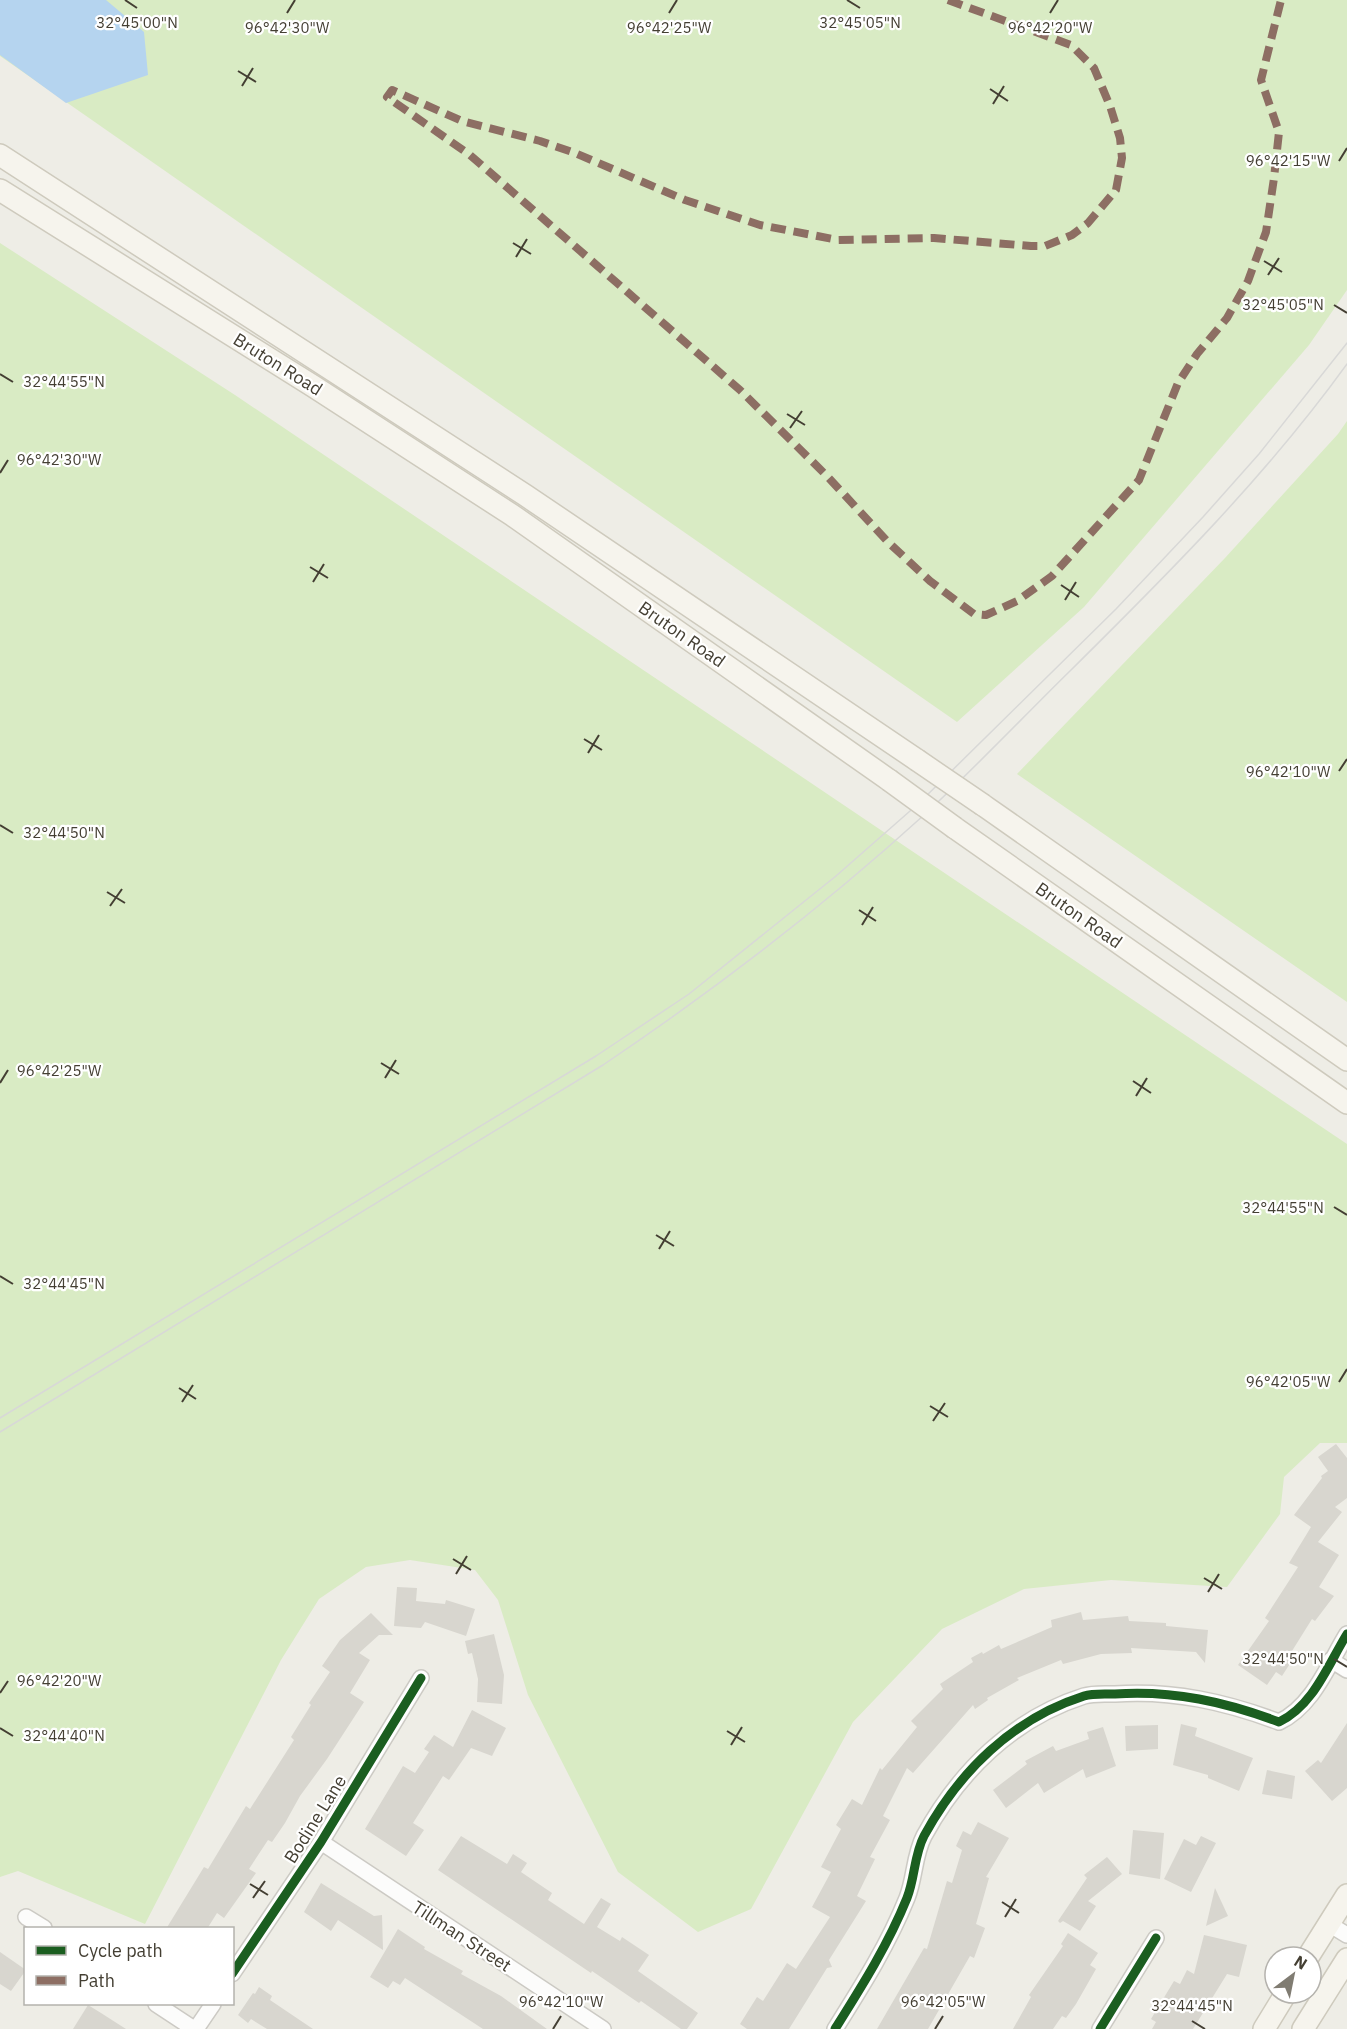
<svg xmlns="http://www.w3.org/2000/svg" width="1347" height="2029" viewBox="0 0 1347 2029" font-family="'IBM Plex Sans',sans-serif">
<rect width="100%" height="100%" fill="#eeede6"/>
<g fill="#d9ebc4">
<polygon points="0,0 1347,0 1347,290 1309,345 1084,607 957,722 0,56"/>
<polygon points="0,243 235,395 1347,1144 1347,1443 1320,1443 1284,1477 1280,1514 1227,1587 1111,1580 1024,1589 942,1629 853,1722 751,1909 698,1932 618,1872 528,1695 498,1600 475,1570 410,1560 366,1567 319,1599 281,1660 145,1924 18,1871 0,1877"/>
<polygon points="1347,421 1347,1002 1017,774 1225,558 1338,434"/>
</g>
<polygon fill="#b5d4ef" points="0,0 106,0 144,32 148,75 66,103 0,55"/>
<g fill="#d8d6cf">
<polygon points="1336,1444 1347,1458 1347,1498 1335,1507 1342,1512 1318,1542 1339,1555 1319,1587 1334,1596 1315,1621 1312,1619 1287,1659 1291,1662 1282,1676 1276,1672 1267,1685 1238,1665 1269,1621 1265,1618 1298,1567 1289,1563 1311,1527 1294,1515 1322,1478 1321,1476 1328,1471 1318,1457"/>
<polygon points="397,1587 417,1588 416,1601 445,1604 446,1600 475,1609 466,1636 425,1622 421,1628 394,1626"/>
<polygon points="1081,1612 1083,1620 1128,1616 1129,1621 1166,1623 1166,1626 1208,1630 1205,1663 1196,1652 1131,1648 1132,1653 1101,1654 1063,1664 1061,1660 1017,1678 1019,1680 987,1698 988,1700 975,1709 973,1705 913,1773 907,1768 883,1816 890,1820 870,1857 875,1859 857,1896 866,1901 829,1960 832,1967 827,1968 789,2029 747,2029 740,2024 757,1997 763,2001 787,1963 796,1969 830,1917 812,1907 831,1872 821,1867 841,1829 836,1825 852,1799 862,1805 880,1768 882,1770 917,1727 911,1721 943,1689 940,1684 973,1662 971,1658 982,1652 983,1654 999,1645 1001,1649 1052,1627 1051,1620"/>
<polygon points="371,1613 393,1635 379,1635 359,1653 370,1660 350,1693 364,1702 327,1759 300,1796 285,1823 272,1842 268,1840 249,1869 256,1873 224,1918 217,1913 207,1929 166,1929 204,1867 208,1869 246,1806 250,1809 294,1740 291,1737 311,1705 309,1703 330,1672 322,1666 340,1640"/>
<polygon points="494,1634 504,1675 502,1704 477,1702 478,1679 472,1653 468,1654 465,1641"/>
<polygon points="472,1710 506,1728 492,1756 471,1748 449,1780 443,1776 413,1823 424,1830 406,1856 365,1829 403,1766 415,1773 429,1752 424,1749 434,1735 453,1747"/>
<polygon points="1347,1723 1347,1788 1332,1801 1305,1771 1318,1760 1321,1763"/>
<polygon points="1181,1724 1197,1728 1195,1736 1253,1758 1239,1791 1208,1778 1208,1775 1173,1765"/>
<polygon points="1158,1725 1158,1749 1126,1751 1125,1726"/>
<polygon points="1103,1727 1116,1766 1086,1778 1083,1769 1044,1793 1038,1783 1006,1808 993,1790 1027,1764 1025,1761 1053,1746 1056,1751 1089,1739 1087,1732"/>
<polygon points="1267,1770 1295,1776 1292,1799 1262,1794"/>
<polygon points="978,1822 1009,1838 986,1877 989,1878 976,1924 985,1928 974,1958 970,1956 928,2029 877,2029 924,1948 927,1949 947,1881 952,1883 962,1850 956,1846 963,1831 971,1835"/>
<polygon points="1133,1830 1164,1833 1160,1879 1129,1874"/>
<polygon points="461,1836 507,1864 513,1854 527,1863 521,1872 552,1893 548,1900 584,1924 601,1898 611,1904 597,1927 620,1941 622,1937 649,1955 638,1971 698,2013 687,2029 681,2029 641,2001 639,2003 592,1971 591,1973 438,1870"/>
<polygon points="1201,1836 1216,1843 1191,1892 1164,1879 1184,1839 1196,1845"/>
<polygon points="1107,1857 1122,1874 1088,1901 1096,1906 1080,1931 1063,1921 1060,1923 1058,1921 1087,1878 1084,1875"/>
<polygon points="321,1883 374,1916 382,1915 383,1950 338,1920 331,1931 304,1912"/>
<polygon points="1215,1888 1228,1916 1206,1926"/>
<polygon points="398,1929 425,1947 424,1949 463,1971 461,1974 501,1996 547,2029 483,2029 405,1978 400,1985 393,1981 388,1988 370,1977"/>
<polygon points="1068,1933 1098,1953 1090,1965 1096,1969 1076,2004 1066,2018 1062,2016 1053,2029 1013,2029 1031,1997 1029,1995 1063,1946 1061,1944"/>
<polygon points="1204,1935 1247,1945 1239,1977 1227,1974 1193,2029 1152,2029 1156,2022 1151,2019 1174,1981 1180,1984 1187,1970 1194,1974"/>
<polygon points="0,1952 26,1970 11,1991 0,1984"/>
<polygon points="259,1987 272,1996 270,2000 313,2029 267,2029 251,2019 248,2023 238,2015 253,1993 255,1994"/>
<polygon points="88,2005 101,2013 126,2029 73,2029"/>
</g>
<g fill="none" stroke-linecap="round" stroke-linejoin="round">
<g stroke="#cccac4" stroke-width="18">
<g id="minor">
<polyline points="1331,1660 1347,1670"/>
<polyline points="321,1842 603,2029"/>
<polyline points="26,1917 44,1928"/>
<polyline points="1329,1924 1347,1935"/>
<polyline points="232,1974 321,1842 421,1678"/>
<polyline points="156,2004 194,2029"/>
<polyline points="196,2029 213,2004"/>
<path d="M835 2029C862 1986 888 1945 907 1898 915 1878 914 1855 924 1836 959 1772 1012 1719 1084 1696 1093 1693 1105 1694 1115 1694 1173 1690 1226 1702 1279 1722 1313 1706 1328 1665 1347 1634"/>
<polyline points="1100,2029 1156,1938"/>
</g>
</g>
<g stroke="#cecabd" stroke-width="24">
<g id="secondary">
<polyline points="0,155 525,495 917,760"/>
<polyline points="0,190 313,386 512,515 889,780"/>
<polyline points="983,805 1347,1060"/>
<polyline points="955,828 1347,1103"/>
<polyline points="1308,1957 1347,1895"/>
<polyline points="1264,2029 1286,1993"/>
<polyline points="1303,2029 1347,1959"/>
</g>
</g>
<use href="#minor" stroke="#fcfcfb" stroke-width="15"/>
<use href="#secondary" stroke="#f6f4ed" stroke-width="21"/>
<g stroke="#d8d8d7" stroke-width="1.5">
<polyline points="0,1418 596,1056 689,994 836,876 918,804 1116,609 1203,517 1259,454 1347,343"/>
<path d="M0 1432 603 1065C716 989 824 906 924 815 975 768 1022 718 1071 670 1168 574 1267 475 1347 364"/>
</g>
<g stroke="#cecabd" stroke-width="24" stroke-linecap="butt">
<g id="secondary-bridge">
<polyline points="917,760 983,805"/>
<polyline points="889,780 955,828"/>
</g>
</g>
<use href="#secondary-bridge" stroke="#f6f4ed" stroke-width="21"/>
<polyline stroke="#8d6e63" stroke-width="8" stroke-dasharray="15 8" stroke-linecap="butt" points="948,0 1071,45 1094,68 1110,106 1120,138 1122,158 1116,190 1088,223 1072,235 1045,246 1031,246 934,238 838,240 760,225 685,200 575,153 540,141 462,121 392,90 387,97 470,155 740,390 827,476 888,542 930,581 974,614 986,615 1017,601 1052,576 1139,480 1178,383 1197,354 1227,318 1248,281 1266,232 1274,178 1279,132 1261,80 1281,0"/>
<g stroke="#fff" stroke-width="13">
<g id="cycleway">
<polyline points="232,1974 321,1842 421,1678"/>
<path d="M835 2029C862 1986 888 1945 907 1898 915 1878 914 1855 924 1836 959 1772 1012 1719 1084 1696 1093 1693 1105 1694 1115 1694 1173 1690 1226 1702 1279 1722 1313 1706 1328 1665 1347 1634"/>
<polyline points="1100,2029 1156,1938"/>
</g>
</g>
<use href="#cycleway" stroke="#1b5e20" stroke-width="9"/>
</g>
<path fill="none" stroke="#443f33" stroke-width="2" d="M125 0 137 8M847 0 860 8M287 13 295 0M669 13 677 0M1050 13 1058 0M238 71 256 82M242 86 253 68M990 89 1008 101M993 104 1004 86M1339 161 1347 148M513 243 531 254M516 257 527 239M1264 261 1282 272M1268 275 1279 258M1334 305 1347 313M0 374 13 382M787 414 805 425M790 428 802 411M0 473 8 460M310 567 328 578M313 582 324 564M1061 585 1079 597M1065 600 1076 582M584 739 602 750M588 753 599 735M1339 771 1347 759M0 825 13 833M107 892 125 903M110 906 122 889M859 910 876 921M862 925 873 907M381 1063 399 1074M385 1078 396 1060M1133 1081 1151 1093M0 1083 8 1070M1136 1096 1147 1078M1334 1207 1347 1215M656 1235 674 1246M659 1249 670 1231M0 1276 13 1284M1339 1382 1347 1369M179 1388 196 1399M182 1402 193 1385M930 1406 948 1417M933 1421 945 1403M453 1559 471 1570M456 1574 467 1556M1204 1578 1222 1589M1208 1592 1219 1574M1334 1659 1347 1667M0 1693 8 1681M0 1728 13 1736M727 1731 745 1742M731 1745 742 1727M250 1884 268 1895M253 1898 265 1881M1002 1902 1019 1913M1005 1917 1016 1899M1192 2021 1205 2029M553 2029 561 2016M935 2029 943 2016"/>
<g text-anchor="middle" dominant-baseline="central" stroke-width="4.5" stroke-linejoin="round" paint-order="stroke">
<g font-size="18" fill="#443f33" stroke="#fff">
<text transform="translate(278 364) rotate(32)">Bruton Road</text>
<text transform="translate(682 634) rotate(35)">Bruton Road</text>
<text transform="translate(1079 915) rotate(35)">Bruton Road</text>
<text transform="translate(315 1819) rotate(-58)">Bodine Lane</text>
<text transform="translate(462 1936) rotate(33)">Tillman Street</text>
</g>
</g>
<g font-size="15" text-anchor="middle" fill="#443f33" stroke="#fff" stroke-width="4.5" stroke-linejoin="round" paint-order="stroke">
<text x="137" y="28">32°45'00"N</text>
<text x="860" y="28">32°45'05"N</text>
<text x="287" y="33">96°42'30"W</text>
<text x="669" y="33">96°42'25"W</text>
<text x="1050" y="33">96°42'20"W</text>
<text x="1288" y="166">96°42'15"W</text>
<text x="1283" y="310">32°45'05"N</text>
<text x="64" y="387">32°44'55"N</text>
<text x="59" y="465">96°42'30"W</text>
<text x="1288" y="777">96°42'10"W</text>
<text x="64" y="838">32°44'50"N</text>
<text x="59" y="1076">96°42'25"W</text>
<text x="1283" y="1213">32°44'55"N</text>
<text x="64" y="1289">32°44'45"N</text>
<text x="1288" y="1387">96°42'05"W</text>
<text x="1283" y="1664">32°44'50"N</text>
<text x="59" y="1686">96°42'20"W</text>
<text x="64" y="1741">32°44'40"N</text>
<text x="561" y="2007">96°42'10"W</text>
<text x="943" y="2007">96°42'05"W</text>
<text x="1192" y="2011">32°44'45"N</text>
</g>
<rect x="24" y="1927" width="210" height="78" fill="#ffffff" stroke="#b4b2ad" stroke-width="1.5"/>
<rect x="36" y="1946" width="30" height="9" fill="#1b5e20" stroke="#b4b2ad" stroke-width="1.5"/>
<text x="78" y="1957" font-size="18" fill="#443f33">Cycle path</text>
<rect x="36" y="1976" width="30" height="9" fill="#8d6e63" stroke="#b4b2ad" stroke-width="1.5"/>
<text x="78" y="1987" font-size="18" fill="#443f33">Path</text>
<g transform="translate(1293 1975) rotate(32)"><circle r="28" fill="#ffffff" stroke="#b4b2ad" stroke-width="1.5"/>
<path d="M0-4.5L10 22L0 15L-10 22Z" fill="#807c72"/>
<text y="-9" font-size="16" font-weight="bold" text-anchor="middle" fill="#443f33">N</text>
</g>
</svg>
